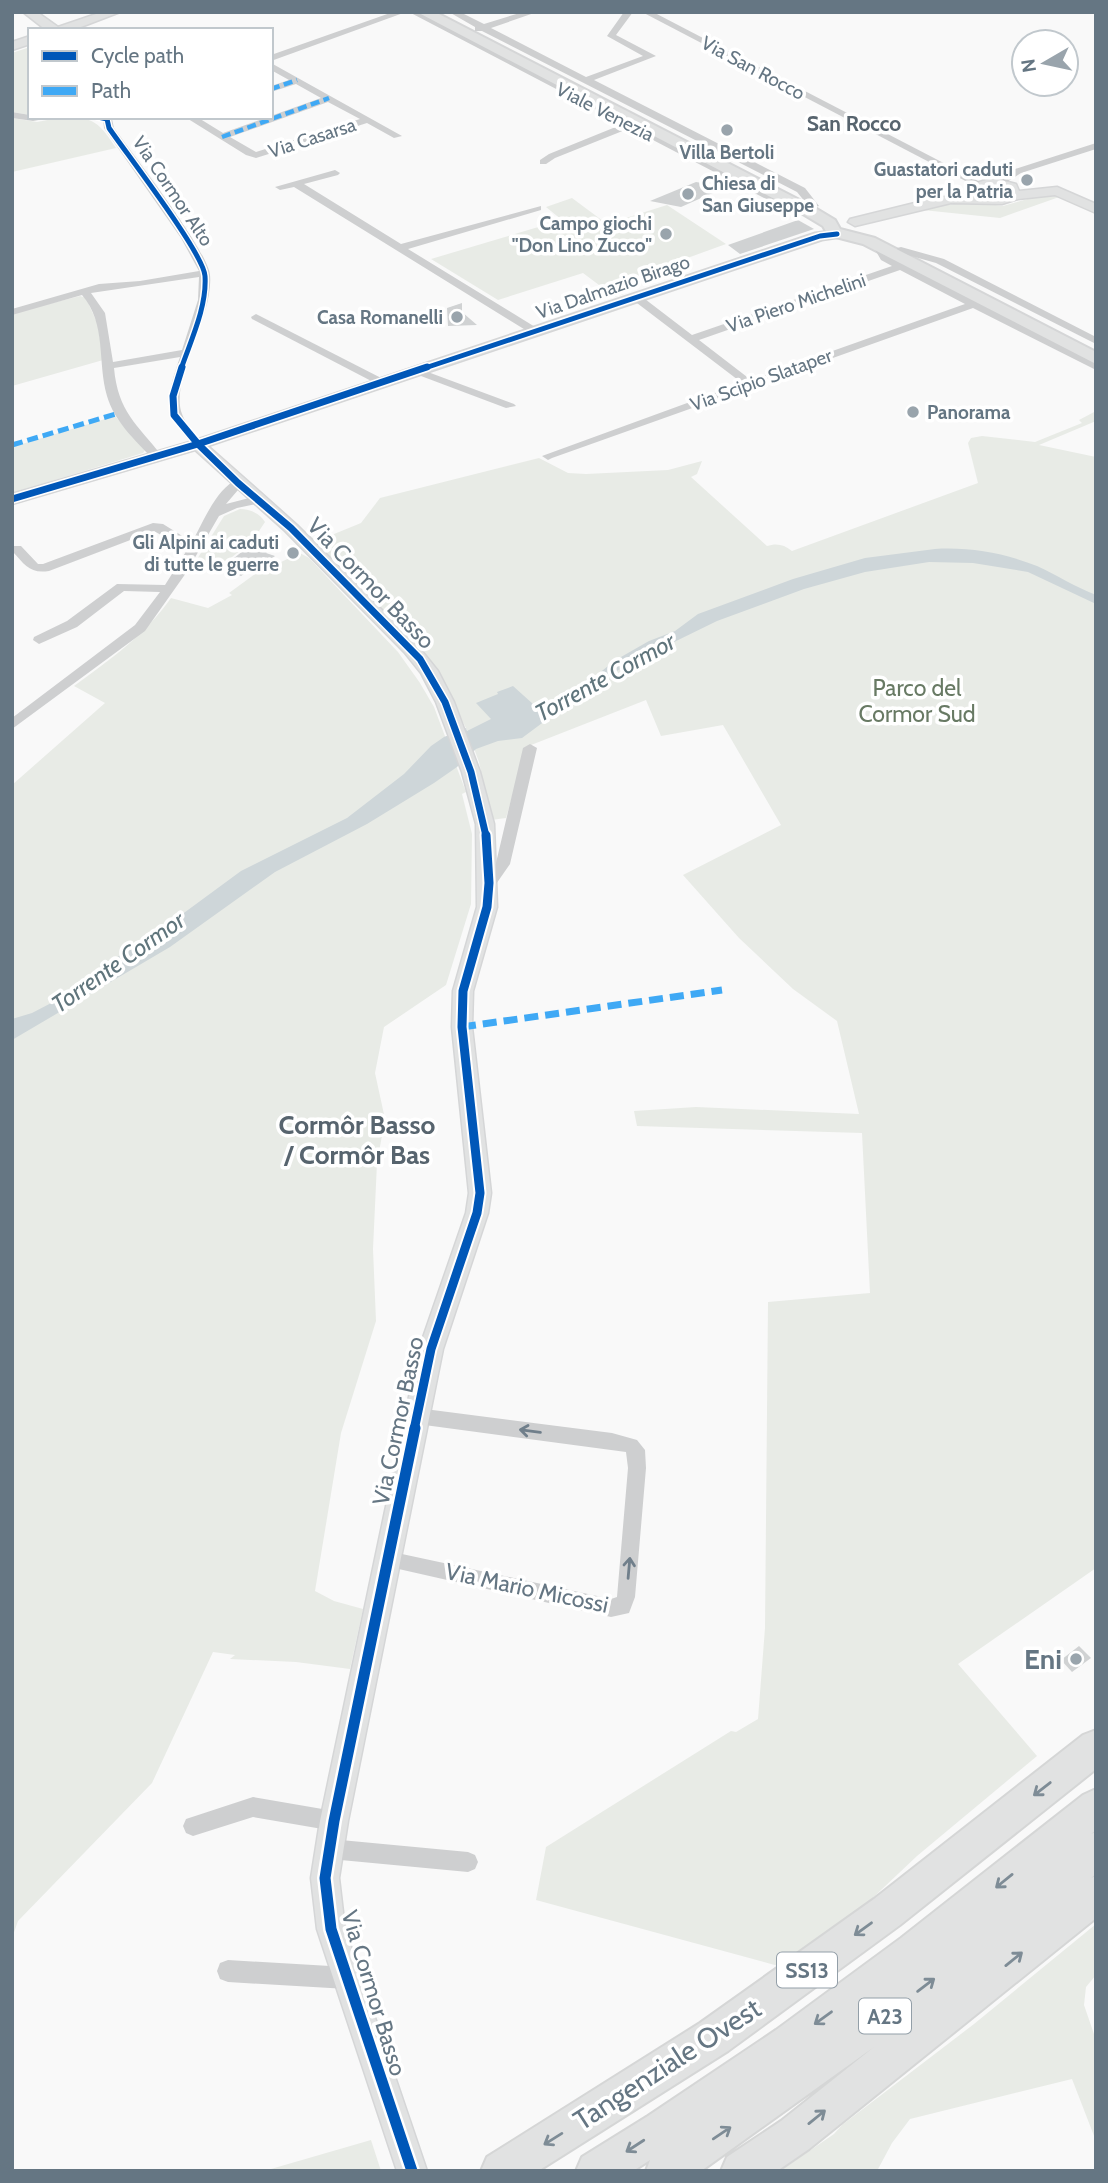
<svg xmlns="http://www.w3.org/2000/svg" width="1108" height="2183" viewBox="0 0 1108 2183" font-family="Cabin,sans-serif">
<rect width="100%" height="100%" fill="#f9f9f9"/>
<g fill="#e8ebe6">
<polygon points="30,47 30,115 12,112 12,53"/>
<path d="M63 117C95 117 99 123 116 148L12 172V118L37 122Z"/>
<polygon points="1045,194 1062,196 1000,218 913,209 972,202 1003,206"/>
<polygon points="572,198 607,224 667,205 726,244 613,285 624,294 615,297 583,273 498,300 431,259 562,220 546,207"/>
<polygon points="80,296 86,298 98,325 103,360 12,386 12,313"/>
<path d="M1096 411V421L1039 445 1096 457V1568L958 1664 1037 1756 917 1856 806 1961 793 1970 536 1900 546 1847 731 1731 736 1732 758 1719 765 1628 768 1302 870 1293 862 1133 637 1126 634 1111 696 1107 859 1114 837 1021 793 989 739 938 683 875 781 825 723 725 661 736 646 700 526 747 506 818 491 820 479 762 468 732 437 672 295 525 317 541 361 523 380 498 539 458 568 473 586 474 668 470 702 461 697 474 691 477 767 546C776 543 784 544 792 551L978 483 968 443 971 438 982 436 1035 442 1082 423 1079 420Z"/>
<polygon points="115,416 145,450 143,453 12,493 12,447"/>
<path d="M240 509C249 509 260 513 265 522L253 540 226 562 221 560 216 563 194 564 224 516Z"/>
<path d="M300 553 309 558 398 652 420 683 434 707 466 792 462 794 472 834 471 904 446 985 384 1027 375 1073 385 1119 377 1163 373 1249 376 1321 341 1433 315 1591 334 1601 363 1609 350 1669 296 1662 230 1659 235 1655 213 1652 152 1783 18 1921 12 1938V785L105 703 74 686C111 659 145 635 171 598L208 608 232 595 229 593 273 561 279 563Z"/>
<polygon points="1096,1924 1096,1975 1086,1987 1084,2005 1096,2040 1096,2141 1072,2079 910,2119 892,2143 877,2171 780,2171 834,2134 842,2125 974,2024"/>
<polygon points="371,2140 381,2171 264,2171"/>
</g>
<path fill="#ced6d9" d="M935 549C970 547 1004 553 1037 566 1057 575 1075 587 1096 595V604L1028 572 973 563 929 562 865 572 804 589 717 621 625 666 592 686 522 738 498 741 476 749 457 767 434 783 367 824 275 872 170 947 12 1040V1019L32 1013 57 1000 85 977 158 932 241 871 347 818 404 774 431 746 444 737 466 728 467 731 491 719 476 703 498 694 497 692 513 686 543 713 567 700 614 661 649 641 675 631 698 614 793 579 865 558Z"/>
<g fill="#d0d2d3">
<polygon points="696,182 726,187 681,207 650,201"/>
<polygon points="798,220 814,229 740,254 728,245"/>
<polygon points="462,303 462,312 477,325 448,326 447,308"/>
<polygon points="253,543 270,549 266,553 275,556 256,571 251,569 241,576 227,570 229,562"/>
<polygon points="1079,1646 1091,1658 1072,1672 1061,1660"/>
</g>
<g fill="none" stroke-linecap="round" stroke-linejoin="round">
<g stroke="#d5d6d7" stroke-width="3">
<g id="secondary">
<polygon points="23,12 37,12 58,27 102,12 120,12 73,30 46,30"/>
<polygon points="30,36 30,44 12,50 12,42"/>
<path d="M993 178 1016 184 1019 191 1057 187 1096 204V213L1055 195 1018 199 1002 204 951 203 855 226 848 222 850 219 935 198 972 194 973 184ZM993 186 1006 190 1008 194 997 196 985 193V189Z"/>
<polygon points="837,230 844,234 842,237 822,240 208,446 297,525 417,645 438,671 454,702 480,772 494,824 497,907 473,991 472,1027 491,1193 488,1213 443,1349 348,1821 339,1878 345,1929 427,2171 397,2171 317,1929 311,1878 320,1821 419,1349 466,1213 469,1193 452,1027 453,991 477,907 476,824 462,772 436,702 421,673 405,653 285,531 195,450 12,504 12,494 193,441 815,233"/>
</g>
</g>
<g stroke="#d5d6d7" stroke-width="4">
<polygon id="primary" points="417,12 435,12 815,208 835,220 840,229 875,238 1096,352 1096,364 863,244 828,235 823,226 803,214"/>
</g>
<g stroke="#d5d6d6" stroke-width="4">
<g id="highway">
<polygon points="1096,1730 1096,1769 900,1925 728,2051 538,2171 481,2171 487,2157 700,2023 874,1899 1083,1735"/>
<polygon points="1096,1789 1096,1830 1091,1834 1096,1832 1096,1874 1091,1878 1096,1876 1096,1918 809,2149 777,2171 721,2171 727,2157 781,2121 874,2047 701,2171 646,2171 650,2160 633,2171 576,2171 582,2157 648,2116 776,2030 901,1938 1083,1795"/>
</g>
</g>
<g fill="#cecfd0" fill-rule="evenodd">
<polygon points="393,12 406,12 271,61 271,55"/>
<polygon points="409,12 420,12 772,194 796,204 791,207 764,198 630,128 555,158 546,164 540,164 540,160 549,154 623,124"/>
<polygon points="449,12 460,12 484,24 523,12 537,12 491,28 586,77 643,56 607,36 624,12 633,12 616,35 656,56 594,80 805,188 819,206 810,208 797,192 482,31 475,31 475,27"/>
<polygon points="642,12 653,12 986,185 977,187"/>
<path d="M271 63 402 136 394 138 367 123 256 158 246 155 185 117H197L223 133 321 98 296 84 271 92V86L289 80 271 70ZM328 102 360 119 256 152 230 137Z"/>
<polygon points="12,112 30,115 30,117 55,117 33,121 12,118"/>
<path d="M103 117 112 119 114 128C132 153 208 251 210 275 214 316 169 381 182 414 186 426 196 434 204 444L202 446H194C161 411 166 399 180 357L114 368C118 412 137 424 162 456L156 460 152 458C135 440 114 421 107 396 97 362 107 324 82 295L12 315V309L99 284 140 281 199 271 181 238 104 128ZM199 277 198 300 182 350 113 362 105 313 91 293Z"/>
<polygon points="1096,143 1096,149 1021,173 1002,185 993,183 1015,169"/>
<polygon points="335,170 340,173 338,175 304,184 401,244 541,206 541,210 408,249 540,330 540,334 532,334 294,187 280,190 275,187"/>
<path d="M878 243 882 244 889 256 1096 362V370L973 308 552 458 548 460 542 456 742 383 633 300V296H641L692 335 892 266 881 260 873 246ZM900 270 965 304 751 380 699 340Z"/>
<polygon points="901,247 944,259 1096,337 1096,344 936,263 897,252 897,248"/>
<polygon points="256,314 387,381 389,383 379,385 252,319 251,317"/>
<polygon points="417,368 514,404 516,406 506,408 413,373 413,369"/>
<path d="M238 479 244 483 226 504 257 496 261 497V503L237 508 219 516 186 573 145 631 12 729V718L135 625 160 592 124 591 77 627 39 644 33 640 34 637 67 621 117 584 165 585 187 550 154 531 49 571C30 574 25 565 13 552V546H21L38 564H43L153 523 163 524 192 542C203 523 216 488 238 479Z"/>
<polygon points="530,744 537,748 510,864 494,887 484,887 482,883 496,863 523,748"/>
<polygon points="417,1408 612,1433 637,1440 645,1450 646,1468 635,1597 629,1613 611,1617 381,1565 379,1559 381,1553 388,1551 611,1599 617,1597 628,1468 626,1452 417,1424 411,1421 408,1416 411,1411"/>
<polygon points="253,1797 334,1811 341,1814 344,1821 341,1828 334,1831 253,1817 193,1836 186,1833 183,1826 186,1819"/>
<polygon points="330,1839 468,1852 475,1855 478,1862 475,1869 468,1872 330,1859 323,1856 320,1849 323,1842"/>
<polygon points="228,1960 347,1967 355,1970 358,1978 355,1986 347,1989 228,1982 220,1979 217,1971 220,1963"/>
</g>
<use href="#secondary" fill="#e1e2e2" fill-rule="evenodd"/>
<use href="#primary" fill="#e1e2e2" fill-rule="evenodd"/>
<use href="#highway" fill="#e1e2e2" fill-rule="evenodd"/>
<g stroke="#3fa9f5" stroke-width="4.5" stroke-dasharray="9 4.5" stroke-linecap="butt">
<polyline points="271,89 297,80"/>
<polyline points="222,137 329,98"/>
</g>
<polyline stroke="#3fa9f5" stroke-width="5" stroke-dasharray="11 5" stroke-linecap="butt" points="12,445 119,413"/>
<polyline stroke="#3fa9f5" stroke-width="7" stroke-dasharray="14 7" stroke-linecap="butt" points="462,1027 722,990"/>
<g stroke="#fff" stroke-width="8">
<g id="cycleway-far3">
<path d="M98 117 107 119 109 128C126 153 204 254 205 276 207 307 191 340 181 369"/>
<polyline points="422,369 820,236 837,234"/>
</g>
</g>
<g stroke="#fff" stroke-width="10">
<g id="cycleway-far2">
<polyline points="182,367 173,396 174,415 198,444 238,483 291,528 420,659 445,702 471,772 486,836"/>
<polyline points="12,499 198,444 427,367"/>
</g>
</g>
<g stroke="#fff" stroke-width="13">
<polyline id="cycleway-far1" points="414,1430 431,1349 477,1213 480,1193 462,1027 463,991 487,907 489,883 486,835"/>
</g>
<g stroke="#fff" stroke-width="16">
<polyline id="cycleway" points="412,2171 331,1929 325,1878 334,1821 415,1428"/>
</g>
<use href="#cycleway-far3" stroke="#0057b8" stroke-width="5"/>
<use href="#cycleway-far2" stroke="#0057b8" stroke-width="7"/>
<use href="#cycleway-far1" stroke="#0057b8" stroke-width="9"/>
<use href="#cycleway" stroke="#0057b8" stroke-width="11"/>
</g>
<defs><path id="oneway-shaft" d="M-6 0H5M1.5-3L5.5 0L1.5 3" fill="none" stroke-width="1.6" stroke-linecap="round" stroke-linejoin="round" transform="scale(1.75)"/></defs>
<g stroke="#707f8b">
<use href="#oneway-shaft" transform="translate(530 1431) rotate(-173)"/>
<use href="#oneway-shaft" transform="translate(629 1568) rotate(-85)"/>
</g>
<g stroke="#7e8c96">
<use href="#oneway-shaft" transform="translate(1042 1789) rotate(142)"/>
<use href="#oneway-shaft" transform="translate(1004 1881) rotate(141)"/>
<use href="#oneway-shaft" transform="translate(863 1929) rotate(144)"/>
<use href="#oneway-shaft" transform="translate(1014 1959) rotate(-39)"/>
<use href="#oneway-shaft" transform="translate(926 1985) rotate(-37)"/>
<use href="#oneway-shaft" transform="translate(823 2018) rotate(144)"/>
<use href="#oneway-shaft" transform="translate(817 2117) rotate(-39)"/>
<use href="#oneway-shaft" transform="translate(722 2133) rotate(-34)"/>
<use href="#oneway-shaft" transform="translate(553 2139) rotate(148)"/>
<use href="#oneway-shaft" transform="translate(635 2146) rotate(147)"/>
</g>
<g fill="#99a4ac" stroke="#fff" stroke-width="2.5">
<circle cx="727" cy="130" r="7"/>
<circle cx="1027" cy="180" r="7"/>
<circle cx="688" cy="194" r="7"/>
<circle cx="666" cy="234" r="7"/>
<circle cx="457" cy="317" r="7"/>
<circle cx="913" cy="412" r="7"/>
<circle cx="293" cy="553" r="7"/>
<circle cx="1076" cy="1659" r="7"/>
</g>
<g text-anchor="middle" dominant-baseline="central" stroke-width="7" stroke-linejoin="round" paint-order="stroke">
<g font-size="19" fill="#657683" stroke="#fff">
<text transform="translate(753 68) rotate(28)">Via San Rocco</text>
<text transform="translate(605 112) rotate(27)">Viale Venezia</text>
<text transform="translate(312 138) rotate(-18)">Via Casarsa</text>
<text transform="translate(173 191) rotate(56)">Via Cormor Alto</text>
<text transform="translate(613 287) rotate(-19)">Via Dalmazio Birago</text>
<text transform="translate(796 303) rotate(-19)">Via Piero Michelini</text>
<text transform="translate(761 380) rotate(-20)">Via Scipio Slataper</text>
</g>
<g font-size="19" font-weight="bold" fill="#657683" stroke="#fff" text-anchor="end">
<text x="727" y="152" text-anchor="middle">Villa Bertoli</text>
<text x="1013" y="169">Guastatori caduti<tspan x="1013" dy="22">per la Patria</tspan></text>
<text x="702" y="183" text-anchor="start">Chiesa di<tspan x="702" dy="22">San Giuseppe</tspan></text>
<text x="652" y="223">Campo giochi<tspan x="652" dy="22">"Don Lino Zucco"</tspan></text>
<text x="443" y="317">Casa Romanelli</text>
<text x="927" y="412" text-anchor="start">Panorama</text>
<text x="279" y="542">Gli Alpini ai caduti<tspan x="279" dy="22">di tutte le guerre</tspan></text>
</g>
<g font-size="21" font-weight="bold" fill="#57646e" stroke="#fff">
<text x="854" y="123">San Rocco</text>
</g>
<g fill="#fff" stroke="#939fa8" stroke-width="2">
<rect x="777" y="1952.5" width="60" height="35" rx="5"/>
<rect x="859" y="1998.5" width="52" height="35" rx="5"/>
</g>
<g font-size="21" font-weight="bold" fill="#657683">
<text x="807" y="1970">SS13</text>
<text x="885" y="2016">A23</text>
</g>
<g font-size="23" fill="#657683" stroke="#fff">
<text transform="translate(371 583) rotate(46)">Via Cormor Basso</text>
<text transform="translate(398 1421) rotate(-78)">Via Cormor Basso</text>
<text transform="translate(527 1588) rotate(12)">Via Mario Micossi</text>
<text transform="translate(374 1993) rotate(73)">Via Cormor Basso</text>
</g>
<g font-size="23" fill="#687a64" stroke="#fff">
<text x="917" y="688">Parco del<tspan x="917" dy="26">Cormor Sud</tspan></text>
</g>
<g font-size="24" font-style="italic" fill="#60757c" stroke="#fff">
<text transform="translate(605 677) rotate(-29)">Torrente Cormor</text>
<text transform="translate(118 962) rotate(-35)">Torrente Cormor</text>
</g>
<g font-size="26" font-weight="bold" fill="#57646e" stroke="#fff">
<text x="357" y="1125">Cormôr Basso<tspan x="357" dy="30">/ Cormôr Bas</tspan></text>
</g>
<g font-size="28" font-weight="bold" fill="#657683" stroke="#fff" text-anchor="end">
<text x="1062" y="1659">Eni</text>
</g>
<g font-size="28" fill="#657683" stroke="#fff">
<text transform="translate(667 2064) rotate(-33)">Tangenziale Ovest</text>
</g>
</g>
<rect width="1108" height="2183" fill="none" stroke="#657683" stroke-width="28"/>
<rect x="28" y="28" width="245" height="91" fill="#ffffff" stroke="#c1c8cd" stroke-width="2"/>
<rect x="42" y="51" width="35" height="10" fill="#0057b8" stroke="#c1c8cd" stroke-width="2"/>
<text x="91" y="63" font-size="21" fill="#657683">Cycle path</text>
<rect x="42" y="86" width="35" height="10" fill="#3fa9f5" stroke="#c1c8cd" stroke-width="2"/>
<text x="91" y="98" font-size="21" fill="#657683">Path</text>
<g transform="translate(1045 63) rotate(261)"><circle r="33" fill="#ffffff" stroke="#c1c8cd" stroke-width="2"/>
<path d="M0-5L12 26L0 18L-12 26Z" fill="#99a4ac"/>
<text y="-10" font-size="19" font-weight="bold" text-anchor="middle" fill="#657683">N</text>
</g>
</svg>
